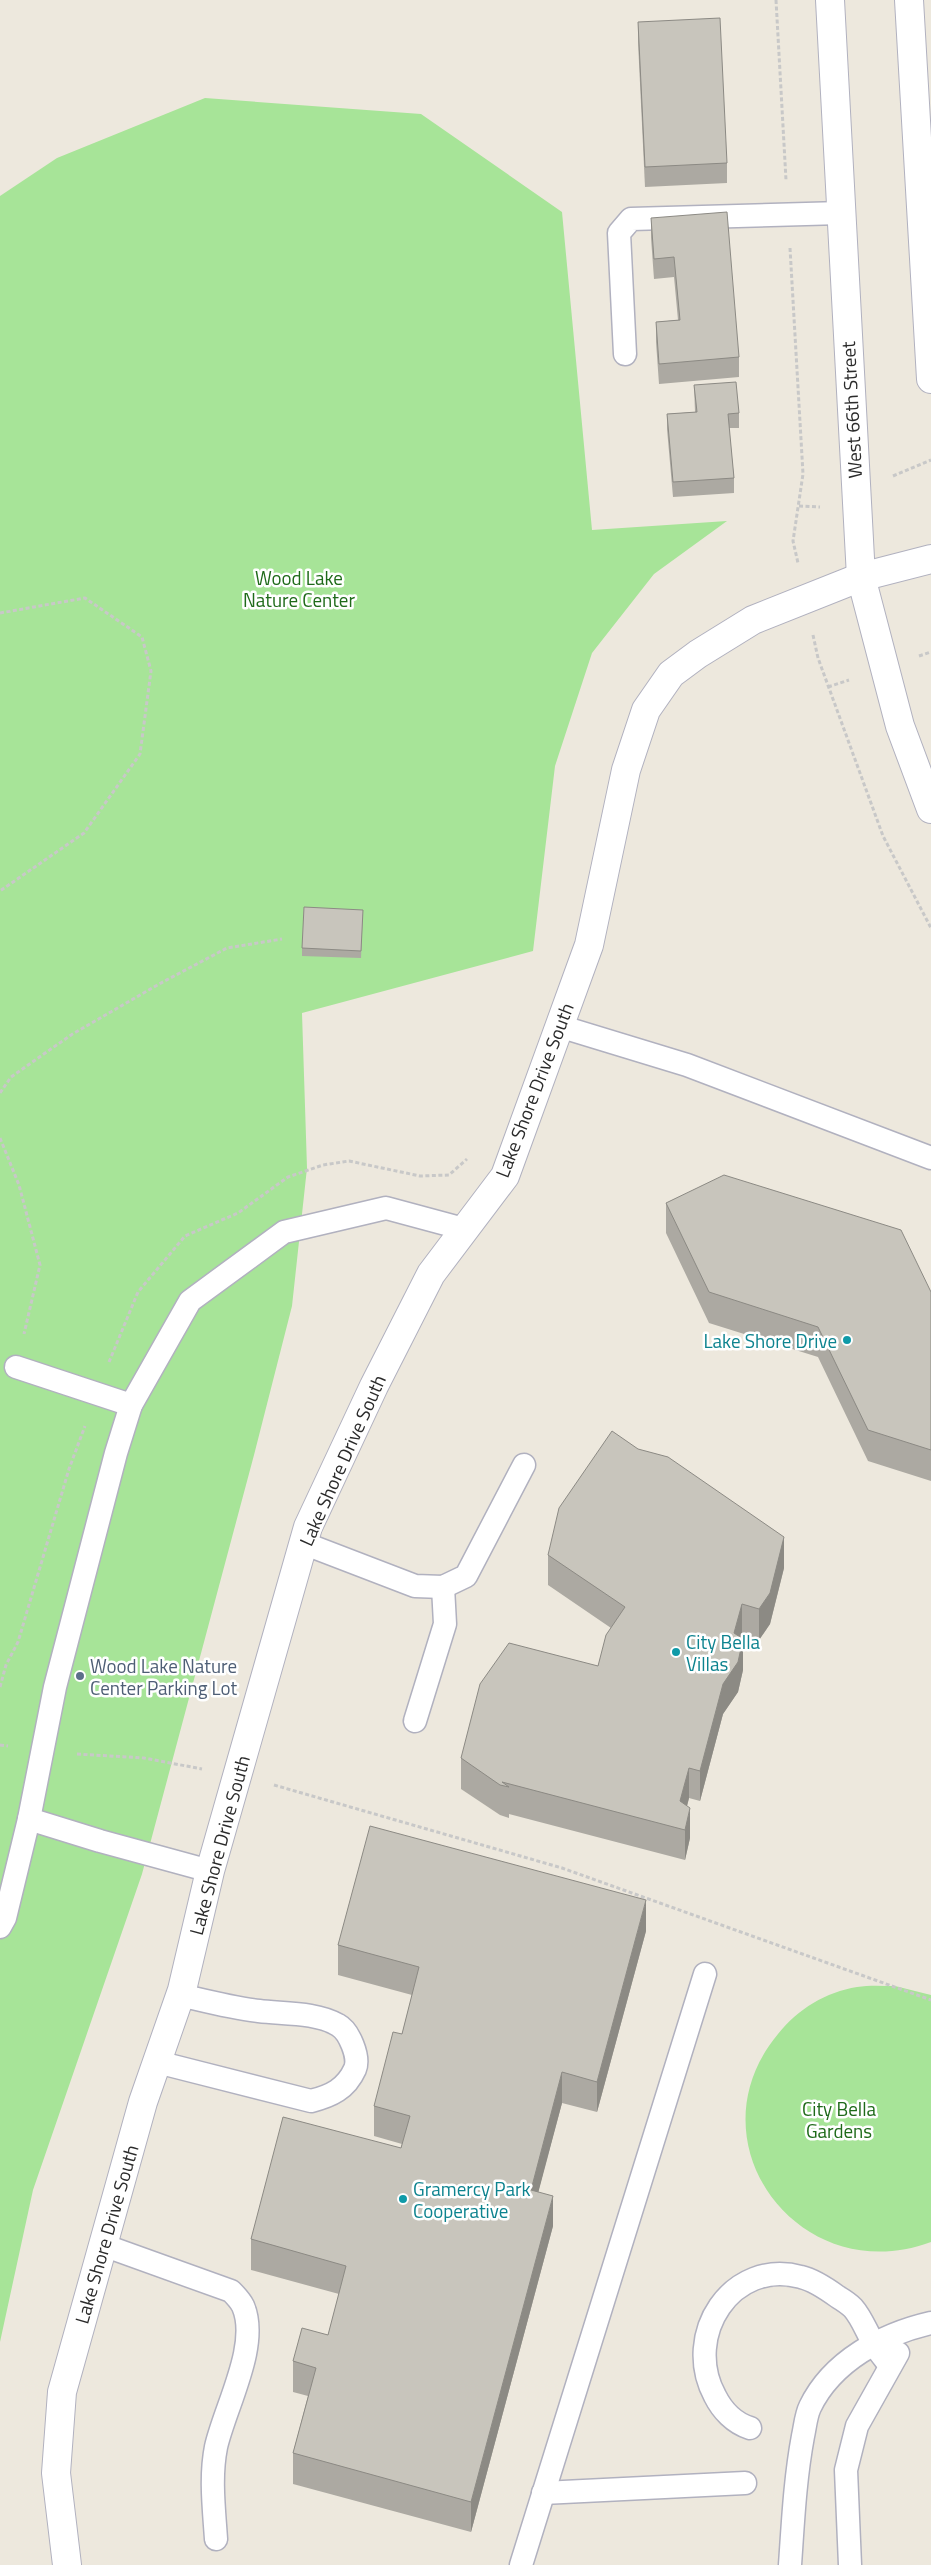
<svg xmlns="http://www.w3.org/2000/svg" width="931" height="2565" viewBox="0 0 931 2565" font-family="'Titillium Web',sans-serif">
<rect width="100%" height="100%" fill="#ede8dd"/>
<g fill="#a7e498">
<polygon points="205,98 421,114 562,212 592,530 727,521 654,574 592,653 555,766 533,951 302,1013 307,1168 292,1306 254,1455 142,1874 33,2190 0,2342 0,196 57,158"/>
<path d="M895 1986 931 1995V2242C800 2291 688 2142 778 2034 798 2009 826 1992 857 1987 869 1985 883 1986 895 1986Z"/>
</g>
<g fill="none" stroke-linecap="round" stroke-linejoin="round">
<g stroke="#b1b1bf" stroke-width="25">
<g id="service">
<polyline points="625,354 619,233 631,219 841,213"/>
<polyline points="559,1026 687,1065 931,1158"/>
<polyline points="16,1367 131,1405"/>
<polyline points="303,1543 415,1586 443,1587 466,1576 524,1465"/>
<polyline points="415,1721 445,1624 443,1587"/>
<polyline points="210,1871 100,1841 29,1819 55,1687 116,1453 131,1405 190,1301 284,1232 386,1208 464,1229"/>
<polyline points="0,1927 5,1918 29,1819"/>
<path d="M157 2062 311 2101C331 2096 346 2089 355 2069 360 2057 349 2031 338 2025 316 2012 283 2014 259 2011 232 2008 206 2001 180 1995"/>
<path d="M103 2245 231 2291C235 2295 240 2300 243 2306 260 2345 225 2407 216 2447 210 2477 214 2509 216 2539"/>
<path d="M750 2428C734 2423 722 2410 715 2396 682 2335 732 2258 801 2277 814 2280 827 2289 838 2297 843 2300 849 2304 853 2308 862 2318 867 2333 874 2344 879 2352 885 2359 890 2366"/>
<polyline points="543,2493 745,2483"/>
<polyline points="521,2565 705,1974"/>
<path d="M790 2565C793 2522 795 2479 803 2436 805 2427 806 2415 810 2407 832 2361 883 2334 931 2323"/>
<polyline points="850,2565 846,2470 857,2426 898,2353"/>
</g>
</g>
<g stroke="#b1b1bf" stroke-width="30">
<polyline id="minor" points="67,2565 56,2473 62,2392 143,2102 182,1990 210,1871 308,1527 374,1386 431,1274 505,1176 589,945 626,770 646,710 671,674 698,654 753,620 861,577"/>
</g>
<g stroke="#b1b1bf" stroke-width="30">
<polyline id="tertiary" points="861,577 931,559"/>
</g>
<g stroke="#b1b1bf" stroke-width="30">
<g id="secondary">
<polyline points="830,0 861,577 900,726 931,809"/>
<polyline points="909,0 931,379"/>
</g>
</g>
<g stroke="#c8c8c8" stroke-width="3" stroke-dasharray="4 2.5" stroke-linecap="butt">
<polyline points="776,0 786,180"/>
<polyline points="790,248 803,474 793,541 798,563"/>
<polyline points="893,476 931,460"/>
<polyline points="799,506 820,507"/>
<polyline points="0,613 85,598 142,637 151,671 140,754 84,833 0,891"/>
<polyline points="813,635 818,658 883,836 931,928"/>
<polyline points="919,656 931,652"/>
<polyline points="828,687 849,680"/>
<polyline points="0,1093 11,1077 71,1035 159,984 227,948 282,939"/>
<polyline points="0,1138 19,1185 40,1265 24,1334"/>
<polyline points="109,1362 138,1292 185,1236 238,1213 288,1177 323,1165 349,1161 420,1176 449,1175 467,1159"/>
<polyline points="0,1687 6,1665 18,1642 69,1469 85,1426"/>
<polyline points="0,1745 8,1746"/>
<polyline points="77,1754 144,1758 202,1769"/>
<polyline points="274,1785 562,1868 931,2000"/>
</g>
<use href="#service" stroke="#fff" stroke-width="22"/>
<use href="#minor" stroke="#fff" stroke-width="28"/>
<use href="#tertiary" stroke="#fff" stroke-width="28"/>
<use href="#secondary" stroke="#fff" stroke-width="28"/>
</g>
<g fill="#aca9a2">
<polygon points="638,22 727,163 727,183 645,187 638,42"/>
<polygon points="651,218 739,357 739,377 659,384 656,342 656,322 678,320 674,277 654,279 651,238"/>
<polygon points="694,385 739,413 739,428 729,428 734,478 734,493 673,497 667,429 667,414 695,412"/>
<polygon points="363,910 361,958 302,956 302,948"/>
<polygon points="666,1203 931,1292 931,1481 868,1461 818,1357 709,1323 666,1233"/>
<polygon points="548,1555 784,1568 770,1624 759,1640 742,1635 741,1638 743,1670 738,1692 723,1714 700,1801 689,1798 687,1806 690,1838 685,1860 509,1814 509,1818 500,1815 461,1789 461,1758 598,1666 611,1628 548,1585"/>
<polygon points="646,1931 597,2112 562,2103 538,2192 553,2226 471,2532 293,2484 293,2453 308,2396 293,2392 293,2361 328,2335 339,2294 251,2270 251,2239 401,2148 402,2144 374,2136 374,2106 402,2034 412,1995 338,1975 338,1945"/>
</g>
<g fill="#8c8a84">
<polygon points="784,1537 784,1568 770,1624 759,1640 759,1609"/>
<polygon points="742,1604 742,1635 734,1663 734,1633"/>
<polygon points="743,1639 743,1670 738,1692 723,1714 700,1801 700,1771 723,1684"/>
<polygon points="689,1768 689,1798 681,1829 680,1801"/>
<polygon points="690,1808 690,1838 685,1860 685,1830"/>
<polygon points="646,1900 646,1931 597,2112 597,2082"/>
<polygon points="562,2072 562,2103 531,2220 531,2190"/>
<polygon points="553,2196 553,2226 471,2532 471,2502"/>
</g>
<g fill="#c8c5bc" stroke="#8c8a84">
<polygon points="720,18 727,163 645,167 638,22"/>
<polygon points="727,212 739,357 659,364 656,322 680,320 674,257 654,259 651,218"/>
<polygon points="736,382 739,413 728,414 734,478 673,482 667,414 697,412 694,385"/>
<polygon points="304,907 363,910 361,951 302,948"/>
<polygon points="724,1175 901,1230 931,1292 931,1450 868,1430 818,1327 709,1292 666,1203"/>
<polygon points="612,1431 638,1449 668,1457 784,1537 770,1593 759,1609 742,1604 734,1633 743,1639 738,1662 723,1684 700,1771 689,1768 680,1801 690,1808 685,1830 502,1782 509,1787 500,1785 461,1758 480,1684 509,1643 598,1666 606,1635 625,1607 548,1555 559,1508"/>
<polygon points="370,1826 646,1900 597,2082 562,2072 531,2190 553,2196 471,2502 293,2453 316,2368 293,2361 302,2328 328,2335 346,2266 251,2239 283,2117 401,2148 410,2116 374,2106 393,2032 402,2034 419,1967 338,1945"/>
</g>
<g fill="#0f9aa8" stroke="#fff" stroke-width="2">
<circle cx="847" cy="1340" r="5"/>
<circle cx="676" cy="1652" r="5"/>
<circle cx="403" cy="2199" r="5"/>
</g>
<circle fill="#5c6f8a" stroke="#fff" stroke-width="2" cx="80" cy="1676" r="5"/>
<g text-anchor="middle" dominant-baseline="central" stroke-width="5" stroke-linejoin="round" paint-order="stroke">
<g font-size="19" fill="#2b2b2b" stroke="#fff">
<text transform="translate(851 410) rotate(-93)">West 66th Street</text>
<text transform="translate(534 1090) rotate(-69)">Lake Shore Drive South</text>
<text transform="translate(342 1460) rotate(-66)">Lake Shore Drive South</text>
<text transform="translate(219 1845) rotate(-75)">Lake Shore Drive South</text>
<text transform="translate(106 2234) rotate(-74)">Lake Shore Drive South</text>
</g>
<g font-size="19" fill="#1e6a19" stroke="#fff">
<text x="299" y="577">Wood Lake<tspan x="299" dy="22">Nature Center</tspan></text>
<text x="839" y="2108">City Bella<tspan x="839" dy="22">Gardens</tspan></text>
</g>
<g font-size="19" fill="#0d838f" stroke="#fff" text-anchor="start">
<text x="837" y="1340" text-anchor="end">Lake Shore Drive</text>
<text x="686" y="1641">City Bella<tspan x="686" dy="22">Villas</tspan></text>
<text x="413" y="2188">Gramercy Park<tspan x="413" dy="22">Cooperative</tspan></text>
</g>
<g font-size="19" fill="#4e5e75" stroke="#fff" text-anchor="start">
<text x="90" y="1665">Wood Lake Nature<tspan x="90" dy="22">Center Parking Lot</tspan></text>
</g>
</g>
</svg>
